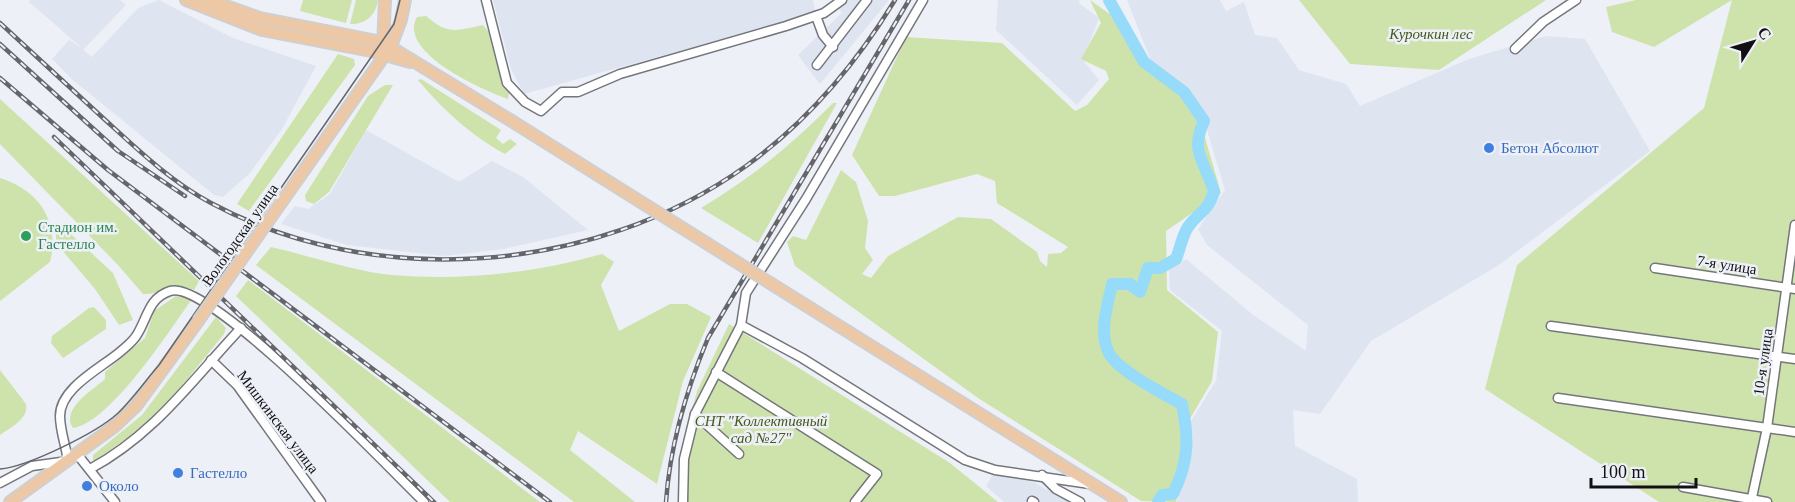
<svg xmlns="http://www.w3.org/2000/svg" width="1795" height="502" viewBox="0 0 1795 502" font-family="Georgia,serif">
<rect width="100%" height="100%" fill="#edf0f7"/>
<g fill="#dfe4f1">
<polygon points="30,0 120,0 126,5 83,50 92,57 138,8 159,0 233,38 316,66 282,129 250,173 223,197 214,195 73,80 52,59 69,40 82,48 29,2"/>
<polygon points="493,0 813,0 815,13 524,94 511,69"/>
<polygon points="833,0 889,0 820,84 798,55 842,13"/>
<polygon points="998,0 1079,0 1080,4 1099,18 1083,60 1099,80 1077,105 996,30"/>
<polygon points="1127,0 1220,0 1226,11 1244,2 1255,35 1277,38 1299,70 1346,84 1360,106 1469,59 1546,36 1585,39 1650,151 1499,265 1371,341 1320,414 1293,410 1295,446 1357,479 1358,502 1177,502 1191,453 1189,424 1216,381 1222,331 1170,290 1169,269 1186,259 1252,314 1306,351 1308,325 1207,245 1198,229 1225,190 1207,130 1206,114 1188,89 1151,61"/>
<polygon points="366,130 459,182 492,161 523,177 588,230 504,249 444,256 347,245 281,224 295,206 308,209 330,194"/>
<polygon points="992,476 1014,476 1035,483 1070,502 1004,502 986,486"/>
</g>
<g fill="#cee3ab">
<polygon points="303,0 352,0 346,23 300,11"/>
<path d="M356 0H378C376 15 365 25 350 24Z"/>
<polygon points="1090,0 1121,22 1148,72 1168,75 1199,117 1221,193 1166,231 1167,290 1218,332 1212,381 1187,424 1189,455 1176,502 1141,501 978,398 795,266 787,242 793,236 806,240 841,170 856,182 868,221 865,248 873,260 862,274 871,278 888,256 958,217 991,219 1037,252 1040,261 1047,267 1048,254 1061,253 1068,247 997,203 995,181 977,174 895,196 879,196 852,155 906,37 1002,43 1075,111 1087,105 1109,79 1106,71 1081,59 1101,23"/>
<polygon points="1299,0 1546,0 1439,70 1350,64"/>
<polygon points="1636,0 1732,0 1654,47 1612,32 1606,7"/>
<polygon points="1732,0 1795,0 1795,502 1659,502 1485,389 1517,265 1704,108"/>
<path d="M426 16C448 35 455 31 483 25L488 31 509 92 508 99C482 90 397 52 417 17Z"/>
<polygon points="338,54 354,59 355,65 249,211 237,204"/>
<path d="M421 79 501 130 496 138 503 144 510 139 517 144 505 154C473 137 441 108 418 80Z"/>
<polygon points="385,85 393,85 329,192 314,204 306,201 305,195 368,96"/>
<path d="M0 99 199 281 194 290C166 280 166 295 143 294L118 265 0 144Z"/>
<path d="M833 103H837L758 243 701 208C755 175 789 147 833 103Z"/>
<path d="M0 178C39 190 60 222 50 262L0 301Z"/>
<polygon points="56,224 61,225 113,273 133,320 119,325 95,289 56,243"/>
<path d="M271 247C307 255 356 272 392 275 462 281 535 273 602 254L614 262 601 285 619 331 670 304H687L711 317 683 381 657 484 578 431 570 450 635 502H574L256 265Z"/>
<polygon points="248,280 540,502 450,502 236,296"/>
<path d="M176 296 192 299C170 330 110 423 73 428 60 409 93 390 105 379V372L145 338 154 311Z"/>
<polygon points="94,307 106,320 106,329 63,358 51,343 52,336 89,308"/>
<polygon points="216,317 226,328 224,334 167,404 140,429 93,462 93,455 142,415"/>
<polygon points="729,324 950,463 998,502 679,502 680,455 697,391"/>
<path d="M0 370 26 404C29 419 10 428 0 435Z"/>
</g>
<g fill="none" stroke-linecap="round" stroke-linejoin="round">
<path stroke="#97dbfa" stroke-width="12" d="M1109 0 1144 62 1184 92 1204 121C1189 153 1206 162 1214 192 1207 213 1199 211 1188 227 1182 236 1180 249 1176 259L1160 268H1148L1140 292 1130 284H1112C1108 304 1098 333 1109 353 1118 371 1164 394 1182 404 1189 439 1189 461 1173 494L1162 495 1158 502"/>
<g stroke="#74767c" stroke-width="11">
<g id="minor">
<polyline points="486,0 507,83 525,102 541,111 562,92 578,92 620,74 786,26 824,13 842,0"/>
<polyline points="816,16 823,35 833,47"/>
<polyline points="1515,49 1543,22 1576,0"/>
<polyline points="817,65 867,0"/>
<polyline points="1655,268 1795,289"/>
<polyline points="741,325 802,358 965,460 995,470 1090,484"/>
<polyline points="1551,326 1795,359"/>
<polyline points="211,360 237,385 321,502"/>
<polyline points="716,372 877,474 855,502"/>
<polyline points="1558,398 1795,432"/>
<polyline points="77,454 115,502"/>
<polyline points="739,454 695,414 741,325 746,293 806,199 923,0"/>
<path d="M90 469C155 434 192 380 241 328"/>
<polyline points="1042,475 1056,489 1080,502"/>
<path d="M0 483 32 466 68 461C66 446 60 431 60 416 60 388 101 368 120 352 127 346 134 341 138 333 148 316 149 298 170 291 209 278 389 468 424 502"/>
<polyline points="1683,487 1767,502"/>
<polyline points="1032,501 1034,502"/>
<polyline points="683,502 684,459 695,414"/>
<polyline points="1751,502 1767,428 1795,225"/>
</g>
</g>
<g stroke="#cfcfd0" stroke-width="14">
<g id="major">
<polyline points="186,0 262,30 371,51 410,62"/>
<polyline points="209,0 260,18 382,42 510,120"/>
<polyline points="383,47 385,0"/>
<polyline points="300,176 391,46 401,20 405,0"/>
<polyline points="778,288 1121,502"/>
<polyline points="10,502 115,426 136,406 198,321"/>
</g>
</g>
<use href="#minor" stroke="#fff" stroke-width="8"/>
<use href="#major" stroke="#edc8a7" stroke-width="10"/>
<path stroke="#65666b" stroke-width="1.5" d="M0 469C27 467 96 433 117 414 132 400 145 381 159 365L394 24 400 0"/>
<g stroke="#65666b" stroke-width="4.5">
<g id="rail">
<path d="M0 23C34 54 68 86 102 117 137 149 170 181 211 203 375 291 595 274 746 166 807 122 856 64 895 0"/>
<polyline points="0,44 118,151 185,196"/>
<polyline points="0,78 108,170 550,502"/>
<polyline points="54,137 434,502"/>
<path d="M666 502C670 444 686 391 708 338L909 0"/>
</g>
</g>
<use href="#rail" stroke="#edf0f7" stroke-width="2" stroke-dasharray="7" stroke-linecap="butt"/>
<g stroke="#cfcfd0" stroke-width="14" stroke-linecap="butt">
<g id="major-bridge">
<polyline points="510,120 778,288"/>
<polyline points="198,321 300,176"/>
</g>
</g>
<use href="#major-bridge" stroke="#edc8a7" stroke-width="10"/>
</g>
<g fill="#3f7fe0" stroke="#edf0f7" stroke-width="2">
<circle cx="1489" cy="148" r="6"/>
<circle cx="178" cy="473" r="6"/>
<circle cx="87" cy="486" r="6"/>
</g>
<circle fill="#2e9e5b" stroke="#edf0f7" stroke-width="2" cx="26" cy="236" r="6"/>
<g text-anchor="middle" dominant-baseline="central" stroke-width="5" stroke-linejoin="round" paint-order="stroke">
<g font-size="15" font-style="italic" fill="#45581b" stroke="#edf0f7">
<text x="1431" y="34">Курочкин лес</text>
<text x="761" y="421">СНТ "Коллективный<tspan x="761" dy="17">сад №27"</tspan></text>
</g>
<g font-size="15" fill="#366cbe" stroke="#edf0f7" text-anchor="start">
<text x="1501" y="148">Бетон Абсолют</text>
<text x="190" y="473">Гастелло</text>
<text x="99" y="486">Около</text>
</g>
<g font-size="15" fill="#27864d" stroke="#edf0f7" text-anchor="start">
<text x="38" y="227">Стадион им.<tspan x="38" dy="17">Гастелло</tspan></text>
</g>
<g font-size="15" fill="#111114" stroke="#edf0f7">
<text transform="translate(240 235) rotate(-55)">Вологодская улица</text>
<text transform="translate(1727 265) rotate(9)">7-я улица</text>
<text transform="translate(1763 362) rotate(-82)">10-я улица</text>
<text transform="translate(278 422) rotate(53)">Мишкинская улица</text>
</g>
</g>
<g transform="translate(1753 42) rotate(53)" stroke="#edf0f7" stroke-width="4.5" paint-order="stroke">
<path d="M0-4.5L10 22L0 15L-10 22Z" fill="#111114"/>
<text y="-9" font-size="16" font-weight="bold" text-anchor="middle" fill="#111114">С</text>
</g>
<path d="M1591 478v9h105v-9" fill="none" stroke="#111114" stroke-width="3"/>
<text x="1600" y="478" font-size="18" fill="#111114" stroke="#edf0f7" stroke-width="4.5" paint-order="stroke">100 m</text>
</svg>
